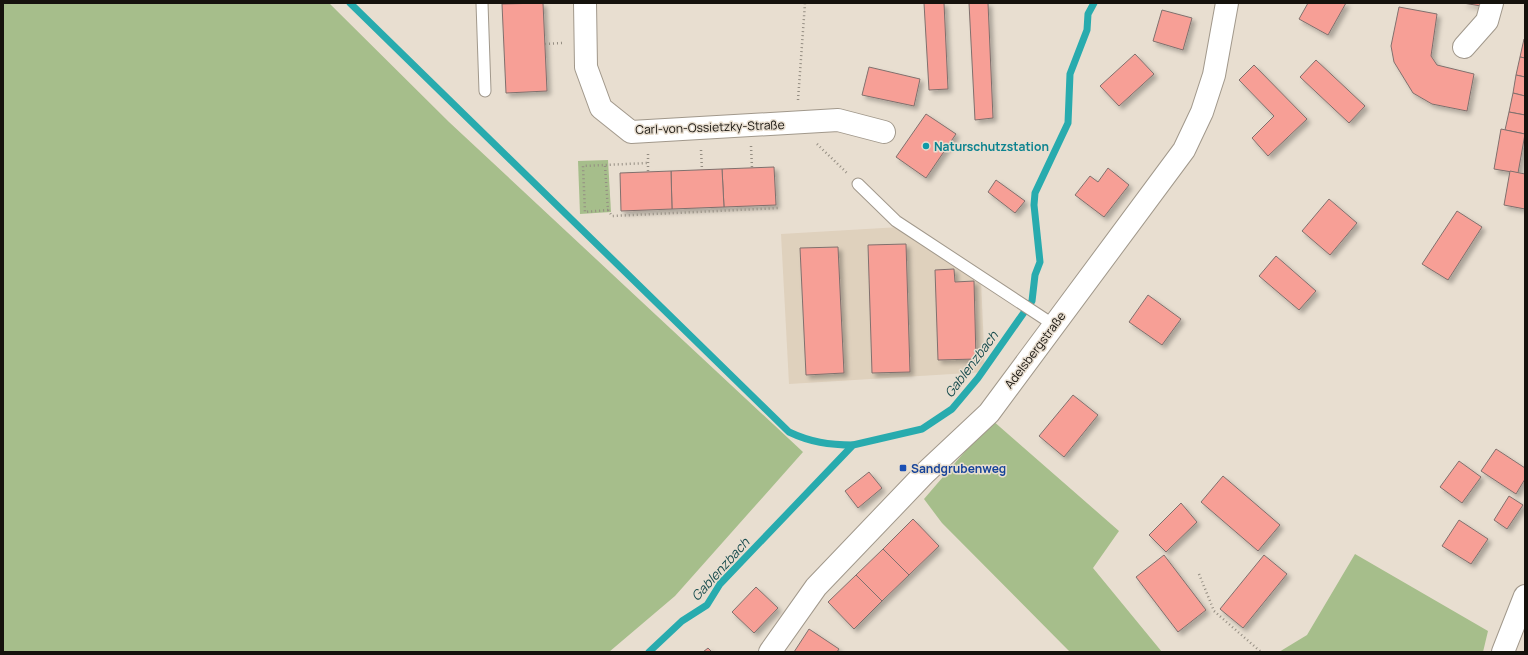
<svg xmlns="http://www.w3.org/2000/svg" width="1528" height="655" viewBox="0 0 1528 655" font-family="Manrope,sans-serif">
<defs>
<filter id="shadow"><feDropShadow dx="3.5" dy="3.5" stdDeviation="2" flood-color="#0004"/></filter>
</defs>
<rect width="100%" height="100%" fill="#e8ded0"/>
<polygon fill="#dfd1bd" points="900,227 981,280 985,372 789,384 781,234"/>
<g fill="#a6be8b">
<polygon points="3,3 329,3 449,122 803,452 675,596 609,652 3,652"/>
<polygon points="608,160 611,212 580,214 578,161"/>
<polygon points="992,420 1119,531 1093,568 1162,652 1070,652 942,523 924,499"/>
<polygon points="1355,554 1488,631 1483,652 1279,652 1307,635"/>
</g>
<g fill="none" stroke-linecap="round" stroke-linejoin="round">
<g stroke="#28abae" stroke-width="7">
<path d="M350 3 789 432C810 442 829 445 853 445"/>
<polyline points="649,652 682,621 707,605 720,584 853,445 922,429 952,409 978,378 1032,301 1035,275 1040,262 1034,205 1035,193 1068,123 1070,74 1087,30 1088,14 1094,3"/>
</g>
</g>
<g fill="#f79f96" stroke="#80706d" filter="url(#shadow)">
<polygon points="502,3 530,3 502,4"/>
<polygon points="543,3 547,91 506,93 502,4"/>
<polygon points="924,3 944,3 948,89 929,90"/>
<polygon points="969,3 988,3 993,118 975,120"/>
<polygon points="1308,3 1346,3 1328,35 1299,19"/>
<polygon points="1463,3 1482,3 1481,6"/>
<polygon points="1399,7 1437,14 1431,56 1437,65 1474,74 1467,111 1432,104 1413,93 1394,62 1391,46"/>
<polygon points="1162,10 1192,18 1183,50 1153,41"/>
<polygon points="1524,39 1525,39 1525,58 1520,57"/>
<polygon points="1135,54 1154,74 1119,106 1100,86"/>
<polygon points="1520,57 1525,58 1525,77 1516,75"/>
<polygon points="1316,60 1365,106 1349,123 1300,77"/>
<polygon points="1254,65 1307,119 1268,156 1252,138 1274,116 1239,80"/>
<polygon points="869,67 920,79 914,106 862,95"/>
<polygon points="1516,75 1525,77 1525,96 1513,93"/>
<polygon points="1513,93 1525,96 1525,115 1509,112"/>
<polygon points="1509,112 1525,115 1525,134 1505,130"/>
<polygon points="926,114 956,134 926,178 896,157"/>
<polygon points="1501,129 1525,134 1518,173 1494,169"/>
<polygon points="774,167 776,205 724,207 722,169"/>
<polygon points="1108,168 1129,185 1104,217 1075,195 1090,176 1098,182"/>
<polygon points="722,169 724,207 672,209 671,171"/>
<polygon points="671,171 672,209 621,211 620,173"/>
<polygon points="1510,171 1525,174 1525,209 1504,205"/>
<polygon points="996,180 1025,201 1015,213 988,192"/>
<polygon points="1329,199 1357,223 1330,255 1302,231"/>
<polygon points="1457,211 1482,227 1448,280 1422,264"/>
<polygon points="906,244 910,372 872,373 868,245"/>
<polygon points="838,247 844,373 806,375 800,248"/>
<polygon points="1276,256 1316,291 1299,310 1259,276"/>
<polygon points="954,269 955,282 974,281 976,359 938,360 935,270"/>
<polygon points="1148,295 1181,319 1162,345 1129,322"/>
<polygon points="1073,395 1098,415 1064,457 1039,436"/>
<polygon points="1496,449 1525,468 1525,479 1516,494 1481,471"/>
<polygon points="1459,461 1481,477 1462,503 1440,487"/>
<polygon points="869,472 882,488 858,508 845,491"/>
<polygon points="1223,476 1280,525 1258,551 1201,502"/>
<polygon points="1509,496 1523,505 1507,529 1494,520"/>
<polygon points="1181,503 1197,522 1166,552 1149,535"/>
<polygon points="913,519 939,546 909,575 883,549"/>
<polygon points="1459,520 1488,539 1471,564 1442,546"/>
<polygon points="883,549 909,575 882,601 856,575"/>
<polygon points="1164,555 1206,610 1178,632 1136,577"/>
<polygon points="1264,555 1287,574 1243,628 1220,609"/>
<polygon points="856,575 882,601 854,629 828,602"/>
<polygon points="756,587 778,608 754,633 732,612"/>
<polygon points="809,629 839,649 837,652 794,652"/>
<polygon points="708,648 712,652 703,652"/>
</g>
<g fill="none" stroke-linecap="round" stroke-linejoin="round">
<g stroke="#a1988b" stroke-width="13">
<g id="lane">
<polyline points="482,3 485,91"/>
<polyline points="858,184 896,221 1054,325"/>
</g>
</g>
<g stroke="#a1988b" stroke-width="24">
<g id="street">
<polyline points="585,3 586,67 601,108 631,132 838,120 884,132"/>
<polyline points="1464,47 1487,21 1492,3"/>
</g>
</g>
<g stroke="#a1988b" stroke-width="24">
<g id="secondary">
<polyline points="770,652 816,587 925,473 989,413 1184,150 1202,112 1214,75 1227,3"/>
<polyline points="1503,652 1525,596"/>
</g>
</g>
<g stroke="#948d82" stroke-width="2.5" stroke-dasharray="1 3" stroke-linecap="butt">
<polyline points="545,44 563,43"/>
<polyline points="798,100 805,3"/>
<polyline points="817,144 847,173"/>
<polyline points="751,146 752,168"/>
<polyline points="701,150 702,170"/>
<polyline points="648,154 648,172"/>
<polyline points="605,166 608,210 585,212 583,166 648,163"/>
<polyline points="608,210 612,216 779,208"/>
<polyline points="1199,574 1214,611 1261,652"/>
</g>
<use href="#lane" stroke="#fff" stroke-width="11"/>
<use href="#street" stroke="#fff" stroke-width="22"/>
<use href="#secondary" stroke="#fff" stroke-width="22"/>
</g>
<circle fill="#0f9aa8" stroke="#e8ded0" stroke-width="1.5" cx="926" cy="146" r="4"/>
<rect fill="#1a4fb4" stroke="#e8ded0" stroke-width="1.5" x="899" y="464" width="8" height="8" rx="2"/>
<g text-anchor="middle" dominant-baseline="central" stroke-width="3" stroke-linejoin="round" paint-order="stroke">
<g font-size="12" fill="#15120d" stroke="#e8ded0">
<text transform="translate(710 127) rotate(-2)">Carl-von-Ossietzky-Straße</text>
<text transform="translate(1035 350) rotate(-53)">Adelsbergstraße</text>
</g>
<g font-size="12" font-weight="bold" fill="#0d838f" stroke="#e8ded0" text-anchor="start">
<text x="934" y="146">Naturschutzstation</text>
</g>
<g font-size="12" font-weight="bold" fill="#164399" stroke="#e8ded0" text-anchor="start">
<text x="911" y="468">Sandgrubenweg</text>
</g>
<g font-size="13" font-style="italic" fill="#164b4d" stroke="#e8ded0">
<text transform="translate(971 364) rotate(-53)">Gablenzbach</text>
<text transform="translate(720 569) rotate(-48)">Gablenzbach</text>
</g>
</g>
<rect width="1528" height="655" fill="none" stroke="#15120d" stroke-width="8"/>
</svg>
